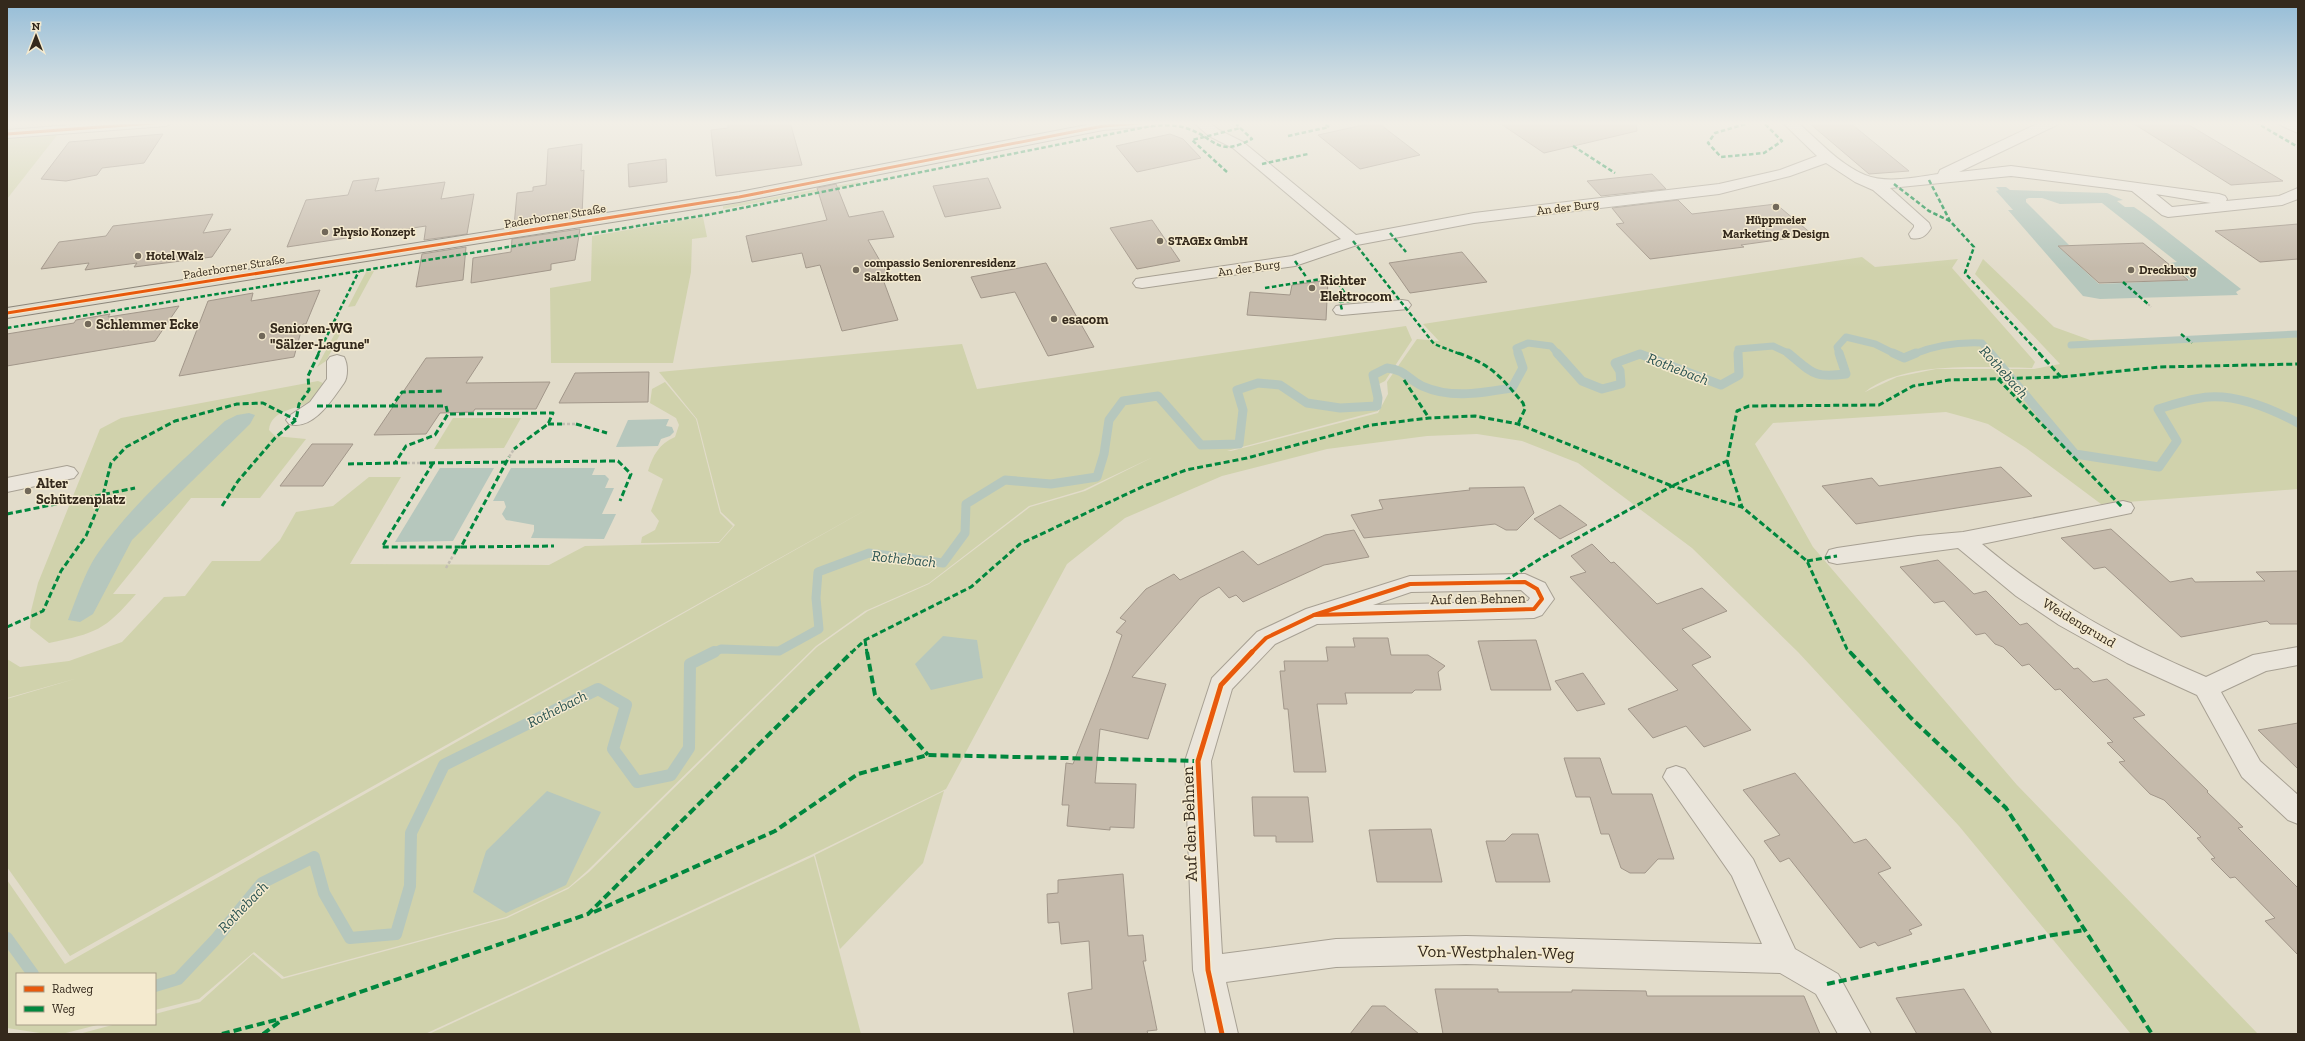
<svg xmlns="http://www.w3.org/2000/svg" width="2305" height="1041" viewBox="0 0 2305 1041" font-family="'Zilla Slab',serif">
<rect width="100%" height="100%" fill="#e2dcca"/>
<g fill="#d0d2ac">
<polygon points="58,134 7,199 7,139"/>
<polygon points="858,182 859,184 723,209 723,206"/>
<polygon points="703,217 707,237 692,239 691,272 673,363 551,363 550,288 591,281 592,236"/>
<path d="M1862 257 1875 267 1958 259 1952 268 2035 362 2032 368C1982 368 1906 360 1865 392L1897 377 1936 369H2034L2060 364 1975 274 1983 259 2054 327 2090 340 2298 335V489L2101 504 2026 448 1988 424 1968 418 1946 412 1773 423 1755 444 1813 547 2017 785 2258 1034H2131L1959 826 1798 652 1692 548 1578 463 1522 441 1477 434 1427 436 1327 449 1222 476 1125 518 1067 564 946 789 813 854 425 1034H79L116 1024H155V1014L200 1002 253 954 282 979 507 918 568 889 589 872 817 647 868 611 929 584 1030 507 1085 491 1153 457 1083 490 1029 506 929 583 865 611 816 646 587 871 569 887 506 917 284 977 254 952 199 999 155 1010V974H17V1024H101L62 1034H46L7 1028V880L65 964 871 507 70 956 7 867V699L78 678 7 698V659L20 667 69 661 122 642 164 597 185 596 212 561H260L280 540 296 512 333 506 369 477H401L350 564 549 565 585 546 719 543 735 525 721 512 697 419 659 372 962 344 977 389 1406 326 1412 340 1385 381 1379 384 1378 411 1227 451H1231L1378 413 1388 394 1387 382 1417 339 1439 341 1423 324Z"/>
<polygon points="374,271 355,306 348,307 366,272"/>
<polygon points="347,321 326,361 317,367 341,322"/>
<path d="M318 381 323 383C320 389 316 398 311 401 297 410 271 409 269 430L275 436 306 439 260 498H191L113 594H136C104 631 96 633 49 643L30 628 31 611 38 583 100 429 121 418Z"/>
<path d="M665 382 696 419 720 513 733 526 719 542 641 543 642 537 655 530 659 521 651 511 663 479 648 471C653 455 659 444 675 437L679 425 676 418 650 403 652 389Z"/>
<polygon points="453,418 521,418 504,448 434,449"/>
<polygon points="944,791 923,863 840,949 815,855"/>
<polygon points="814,856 861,1034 429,1034"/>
</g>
<g fill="#b6c7bd" fill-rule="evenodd">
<path d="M1996 187H2006L2010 190 2107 193 2123 200 2117 201 2125 207H2134L2150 218 2241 289 2236 292 2238 295 2100 299 2083 296 2008 210H2013L1996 191 1999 190ZM2029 198H2042L2060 204 2102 203 2177 262 2170 263 2190 280 2099 284 2058 246 2069 245 2026 202V199Z"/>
<path d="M249 413 255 415 250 424 132 540 93 614 80 622 68 620C76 600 86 569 98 553 133 503 181 462 225 421L237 415Z"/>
<polygon points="669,419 666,426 672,427 674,432 670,436 661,439 658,446 616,447 628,420"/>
<polygon points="440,468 494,468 453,541 395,542"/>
<polygon points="511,468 595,468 592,475 605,475 609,479 605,488 614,488 602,514 616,514 604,539 531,538 534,531 534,525 506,520 502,514 506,507 504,501 493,501"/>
<polygon points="943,636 977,640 983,678 931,690 915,664"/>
<polygon points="547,791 601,812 566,885 506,913 473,892 486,851"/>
</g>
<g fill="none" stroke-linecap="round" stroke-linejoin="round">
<g stroke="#b6c7bd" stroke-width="7">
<polyline points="2071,345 2298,334"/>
<polyline points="1518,354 1516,348 1528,343 1551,346 1558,354"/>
<polyline points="1738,354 1738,349 1773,346 1790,354"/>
<polyline points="1839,354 1837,347 1846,337 1875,344 1895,354"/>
<path d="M1914 354C1936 345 1958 342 1982 343L1991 354"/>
</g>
<g stroke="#b6c7bd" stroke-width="9">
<polyline points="1557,353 1582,381 1602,389 1621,384 1620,371 1615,363 1640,354 1721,385 1739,375 1738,353"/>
<path d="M1788 353C1813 373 1812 378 1846 374L1839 353"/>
<polyline points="1893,353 1904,358 1916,353"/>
<path d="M1990 353 2075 454 2159 467 2177 441 2158 409C2175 404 2192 398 2209 397 2239 395 2272 409 2298 423"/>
<path d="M712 653 721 649 779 651 819 629 816 598 818 572 869 553 943 563 965 533 966 504 1005 480 1051 484 1097 477 1104 454 1109 420 1123 401 1158 396 1201 445 1239 444 1243 410 1237 390 1258 383 1280 385 1307 403 1340 408 1377 406 1378 398 1373 375 1387 368C1406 370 1407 379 1422 386 1451 399 1481 393 1512 388L1523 368 1518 353"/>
</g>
<g stroke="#b6c7bd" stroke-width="12">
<polyline points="7,938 33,974"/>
<polyline points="155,986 178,979 215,940 262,883 314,857 324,893 350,938 396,934 410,886 411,833 444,765 598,689 626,705 613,749 637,782 671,775 689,748 690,664 714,652"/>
</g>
</g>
<g fill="#c5baab" stroke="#a2978a">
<polygon points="727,122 790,122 802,165 716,176 711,130 728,128"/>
<polygon points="1377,122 1420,155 1360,169 1318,135"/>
<polygon points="1498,122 1636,122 1637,131 1544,153"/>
<polygon points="1808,122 1849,122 1909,171 1869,174"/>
<polygon points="2131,122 2184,122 2283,181 2231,185"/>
<polygon points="163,134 144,163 102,168 97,175 66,181 41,179 69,142"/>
<polygon points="1170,134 1183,139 1201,158 1137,172 1116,146"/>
<polygon points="582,144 581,171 584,170 582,215 514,226 517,193 533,191 533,187 546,185 548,149"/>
<polygon points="666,159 667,182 629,187 628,164"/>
<polygon points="1652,174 1666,189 1601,196 1587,181"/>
<polygon points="379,178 375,191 445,182 441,199 474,194 467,234 424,240 426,226 287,247 306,200 348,195 353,181"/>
<polygon points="988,178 1001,208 945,217 933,186"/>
<polygon points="836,184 849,217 883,211 894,237 868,240 887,273 881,274 898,320 842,331 820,265 806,268 802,253 752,262 746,236 827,220 817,188"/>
<polygon points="1678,200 1692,214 1776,204 1813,235 1741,245 1744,247 1650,259 1616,224 1624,223 1612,208"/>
<polygon points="213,214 203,233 231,229 212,257 134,267 137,263 85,270 89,263 41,269 59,242 106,236 113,226"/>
<polygon points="1152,220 1180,261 1137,269 1110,228"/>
<polygon points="2298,224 2298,259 2260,262 2215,231"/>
<polygon points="580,229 575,260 551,264 551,270 471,283 473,258 511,252 512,239"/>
<polygon points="2143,243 2188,280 2099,283 2058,246"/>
<polygon points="466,247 463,280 416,287 422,254"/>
<polygon points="1462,252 1487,282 1410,293 1389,263"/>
<polygon points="1046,263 1094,347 1048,356 1015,292 981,298 971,277"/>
<polygon points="1328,280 1326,320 1247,315 1250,292 1290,295 1292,285"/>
<polygon points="320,290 306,324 303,324 294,357 179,376 208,301 253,293 251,301"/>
<polygon points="179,306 155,341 7,366 7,334 74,323 76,320 110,314 108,317"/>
<polygon points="483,357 466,383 550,382 536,409 475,409 473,412 440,413 426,434 374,435 426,358"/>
<polygon points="649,372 648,402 559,403 575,373"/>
<polygon points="312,444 353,444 323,486 280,486"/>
<polygon points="2001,467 2032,496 1856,524 1822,486 1872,478 1879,486"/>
<polygon points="1524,487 1534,513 1517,530 1506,530 1495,524 1364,538 1351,515 1383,509 1379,500 1470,490 1469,488"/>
<polygon points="1560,505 1587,525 1560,539 1534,519"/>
<polygon points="2111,529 2170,582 2192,578 2195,582 2265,581 2256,572 2298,571 2298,624 2270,624 2267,621 2181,637 2105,567 2094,569 2061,538"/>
<polygon points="1354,530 1369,557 1324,565 1243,602 1236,595 1229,598 1219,587 1200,598 1132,677 1166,684 1148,739 1100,729 1095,783 1136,784 1134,828 1110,827 1110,830 1067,826 1069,805 1062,805 1066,763 1073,764 1109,672 1122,635 1116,632 1126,621 1120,618 1146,589 1174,574 1180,580 1243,551 1258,565 1325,535"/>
<polygon points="1592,544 1611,563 1614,562 1657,604 1702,588 1727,611 1682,629 1711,657 1692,665 1751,730 1704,747 1686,726 1653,738 1628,709 1678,690 1570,577 1586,572 1571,556"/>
<polygon points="1938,560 1974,594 1986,591 2020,625 2027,623 2074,669 2078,668 2093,682 2107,679 2145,715 2133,718 2208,791 2207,792 2243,827 2238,828 2298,888 2298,955 2265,921 2275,918 2235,877 2230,878 2211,859 2215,858 2197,838 2201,837 2164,800 2150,794 2119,762 2125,761 2107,743 2113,742 2060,689 2055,690 2029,664 2022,666 2003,647 1995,644 1985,633 1976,635 1944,601 1934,603 1900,567"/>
<polygon points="1353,638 1388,638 1391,655 1428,655 1445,666 1438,672 1441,690 1415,690 1412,693 1345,693 1347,704 1317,704 1326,772 1294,772 1288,709 1284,709 1280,671 1285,671 1284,661 1328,661 1326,647 1355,647"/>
<polygon points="1536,640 1551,690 1491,690 1478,641"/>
<polygon points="1583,673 1605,704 1577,711 1555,681"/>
<polygon points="2298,723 2298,769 2258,730"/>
<polygon points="1564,758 1600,758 1612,794 1652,794 1674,859 1658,859 1645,873 1630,873 1621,868 1609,834 1601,834 1590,797 1576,797"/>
<polygon points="1795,773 1854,843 1866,839 1891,868 1878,873 1922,925 1909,930 1912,934 1878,946 1875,942 1860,948 1789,858 1780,862 1764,841 1780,835 1743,790"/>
<polygon points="1252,797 1308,797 1313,842 1276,842 1276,836 1254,836"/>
<polygon points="1431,829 1442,882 1377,882 1369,830"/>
<polygon points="1512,834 1538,834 1550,882 1496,882 1486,841 1505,841"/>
<polygon points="1123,874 1128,936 1143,935 1146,961 1143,961 1157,1030 1147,1031 1148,1034 1074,1034 1068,993 1092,989 1089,941 1061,944 1059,922 1048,923 1047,894 1058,893 1058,880"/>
<polygon points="1435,989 1498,989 1498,992 1572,992 1572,990 1646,991 1647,996 1804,996 1820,1034 1443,1034"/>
<polygon points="1964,989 1992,1034 1917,1034 1896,998"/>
<polygon points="1372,1006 1385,1006 1419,1034 1350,1034"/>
</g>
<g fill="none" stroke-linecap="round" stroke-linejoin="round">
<g stroke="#a7a093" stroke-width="2">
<g id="minor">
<polygon points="110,122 173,122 166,126 7,138 7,130"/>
<path d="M1193 122H1209L1219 130 1243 142 1356 235 1474 213 1719 184 1780 170 1817 156 1782 122H1797C1818 140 1839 164 1865 175 1887 184 1916 177 1938 174L1940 170 2041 122H2059L2057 125 1959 172 2011 166 2219 194 2225 196 2227 199 2226 201 2279 196 2298 188V199L2282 205 2168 217 2162 215 2132 191 2011 176 1890 188 1929 223 1931 228C1926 236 1921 240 1911 238L1909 234 1914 227V225L1873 190 1855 182 1826 163 1790 176 1719 194 1474 223 1357 245 1295 266 1142 288 1136 287 1133 283 1136 279 1142 278 1292 256 1341 239 1233 148 1209 136ZM2156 194 2211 203 2172 207Z"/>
<polygon points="2278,122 2298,123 2298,133 2280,125"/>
<polygon points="1402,300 1408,301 1411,305 1408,309 1342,315 1336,314 1333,310 1336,306 1342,305"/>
<path d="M337 355 344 357C348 364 348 377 344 383 332 400 313 431 289 424L286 420 289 416 310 402 327 379V361L330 357Z"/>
<polygon points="67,466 74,468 78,473 74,478 7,492 7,478"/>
<path d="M2123 501 2131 503 2134 508 2131 513 1982 544C2051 602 2123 642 2206 677L2253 655 2298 647V665L2266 671 2221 692 2260 761 2298 795V824L2288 820 2242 777 2197 695 2127 663 2059 625 2016 596 1958 548 1837 564 1829 562 1826 556 1829 550 1837 548 1918 536 1963 532Z"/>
<path d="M1525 574 1545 583 1554 599 1542 615 1534 618 1317 624 1275 644 1232 689 1211 761 1222 954 1336 939 1466 936 1762 944 1732 876 1663 777 1667 769 1676 766 1685 769 1753 859 1795 949 1838 974 1871 1034H1838L1816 994 1780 973 1466 964 1336 967 1226 982 1238 1034H1206L1193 970 1185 761 1212 678 1257 632 1306 609 1410 576ZM1521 590 1530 598 1528 601 1373 605 1411 592Z"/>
</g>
</g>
<g stroke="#8c867a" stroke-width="2">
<polygon id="major" points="1102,122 1159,122 1152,126 1103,130 739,202 7,318 7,308 739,192"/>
</g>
<polyline stroke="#c2bdb2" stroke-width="2" stroke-dasharray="2.5 1.5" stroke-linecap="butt" points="2148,304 2151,307"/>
<g stroke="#c2bdb2" stroke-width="2.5" stroke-dasharray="3 2" stroke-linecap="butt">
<polyline points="562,424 576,424"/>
<polyline points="509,457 514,449"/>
<polyline points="407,463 420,463"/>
<polyline points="446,568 454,554"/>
</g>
<use href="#minor" fill="#eae5db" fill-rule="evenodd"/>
<use href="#major" fill="#e1dccd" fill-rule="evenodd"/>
<g stroke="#00873e" stroke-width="2.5" stroke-dasharray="4.5 2.5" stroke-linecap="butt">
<polyline points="1752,122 1715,133 1708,143 1721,157 1764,153 1782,141 1763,122"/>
<polyline points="2255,122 2298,147"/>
<polyline points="1288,136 1329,127 1323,122"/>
<polyline points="1573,146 1615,173"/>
<polyline points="1262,164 1308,154"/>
<polyline points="1227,172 1192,140 1240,128"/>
<polyline points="1929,180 1950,221 1974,247 1965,273 2040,354"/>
<polyline points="1894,184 1929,211 1950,221"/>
<polyline points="1390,233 1406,252"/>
<polyline points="1353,241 1434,344 1460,354"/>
<polyline points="1295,261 1307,278"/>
<polyline points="2123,282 2148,304"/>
<polyline points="1265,288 1334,277 1350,301 1340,302 1342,310"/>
<path d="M7 328 712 214 1146 127C1159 125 1174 124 1186 128 1217 138 1216 158 1252 139L1237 125 1238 122"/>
<polyline points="2181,334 2192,343"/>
<polyline points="318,354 359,271"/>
</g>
<g stroke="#00873e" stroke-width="3" stroke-dasharray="6 3" stroke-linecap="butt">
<path d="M1458 353C1492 365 1500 376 1523 403L1525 409 1518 424"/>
<polyline points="2039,353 2061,377"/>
<polyline points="1998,379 2123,508"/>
<polyline points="1404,380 1429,418"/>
<polyline points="317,406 392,406 402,392 443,391"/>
<polyline points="392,406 446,406 448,414"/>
<polyline points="548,424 562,424"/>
<polyline points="576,424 607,433"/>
<polyline points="1727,461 1742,507"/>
<polyline points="407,463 395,463 406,446 435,435 448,414 553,413 548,424 514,449"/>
<polyline points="420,463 618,461 631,474 620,501"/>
<polyline points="433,463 382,547 461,547 509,457"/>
<polyline points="348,464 395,463"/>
<polyline points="222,506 238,481 275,438 296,420 299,404 309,390 308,376 319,353"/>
<polyline points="7,514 135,488"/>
<polyline points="461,547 554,546"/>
<polyline points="454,554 458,547"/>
<polyline points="1807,561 1837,556"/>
<polyline points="1505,581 1543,557 1672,486 1742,507 1807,561 1847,649 1851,653"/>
<polyline points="7,627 43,611 61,571 86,536 103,495 111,463 126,447 175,421 237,404 263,403 296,420"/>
<polyline points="865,640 867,653"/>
<polyline points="851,653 865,640 971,587 1020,544 1144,486 1186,470 1247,458 1371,425 1429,418 1475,416 1518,424 1672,486 1727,461 1737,411 1749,406 1879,405 1913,386 1949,380 2061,377 2160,367 2298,364"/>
</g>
<g stroke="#00873e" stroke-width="4" stroke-dasharray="8 4" stroke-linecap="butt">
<polyline points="867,652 875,695 928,755"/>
<polyline points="1850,652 1910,717 2006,808 2152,1034"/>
<polyline points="594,912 775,831 858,774 928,755 1198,761"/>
<polyline points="1827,984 2047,936 2085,930"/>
<polyline points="222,1034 287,1017 588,914 852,652"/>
<polyline points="263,1034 282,1020"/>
</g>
<g stroke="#f4eacf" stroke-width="5">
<g id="cycleway-far2">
<polyline points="7,134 166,122"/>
<polyline points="7,313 739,197 1103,126 1152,122"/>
</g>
</g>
<g stroke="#f4eacf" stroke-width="6">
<g id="cycleway-far1">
<polygon points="1525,582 1537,589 1542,599 1534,609 1314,615 1410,584"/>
<polyline points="1251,653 1266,638 1314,615"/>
</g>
</g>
<g stroke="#f4eacf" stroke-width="8">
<polyline id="cycleway" points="1222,1034 1208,970 1198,761 1221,685 1252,652"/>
</g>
<use href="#cycleway-far2" stroke="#e8590c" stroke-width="3"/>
<use href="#cycleway-far1" stroke="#e8590c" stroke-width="4"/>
<use href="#cycleway" stroke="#e8590c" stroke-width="5"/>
</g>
<linearGradient id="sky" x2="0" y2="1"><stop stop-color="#94bcd7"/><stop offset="0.46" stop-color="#f2efe7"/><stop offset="1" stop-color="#f2efe7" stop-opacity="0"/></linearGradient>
<rect width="2305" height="268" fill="url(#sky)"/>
<g fill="#716859" stroke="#f4eacf" stroke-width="1.5">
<circle cx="1776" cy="207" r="4"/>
<circle cx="325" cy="232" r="4"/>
<circle cx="1160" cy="241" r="4"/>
<circle cx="138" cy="256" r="4"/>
<circle cx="856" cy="270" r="4"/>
<circle cx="2131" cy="270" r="4"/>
<circle cx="1312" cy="288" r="4"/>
<circle cx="1054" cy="319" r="4"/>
<circle cx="88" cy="324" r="4"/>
<circle cx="262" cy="336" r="4"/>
<circle cx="28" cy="491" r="4"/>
</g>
<g text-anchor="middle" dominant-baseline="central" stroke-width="3" stroke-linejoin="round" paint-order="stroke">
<g font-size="12" fill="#34291c" stroke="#f4eacf">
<text transform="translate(1568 207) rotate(-7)">An der Burg</text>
<text transform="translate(555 216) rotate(-9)">Paderborner Straße</text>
<text transform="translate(234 267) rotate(-9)">Paderborner Straße</text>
<text transform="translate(1249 268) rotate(-8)">An der Burg</text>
</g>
<g font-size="12" font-weight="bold" fill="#34291c" stroke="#f4eacf" text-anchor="start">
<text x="1776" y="220" text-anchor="middle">Hüppmeier<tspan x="1776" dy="14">Marketing &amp; Design</tspan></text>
<text x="333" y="232">Physio Konzept</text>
<text x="1168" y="241">STAGEx GmbH</text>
<text x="146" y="256">Hotel Walz</text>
<text x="864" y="263">compassio Seniorenresidenz<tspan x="864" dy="14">Salzkotten</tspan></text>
<text x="2139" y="270">Dreckburg</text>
</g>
<g font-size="14" font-weight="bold" fill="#34291c" stroke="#f4eacf" text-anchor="start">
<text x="1320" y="280">Richter<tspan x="1320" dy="16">Elektrocom</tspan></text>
<text x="1062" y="319">esacom</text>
<text x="96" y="324">Schlemmer Ecke</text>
<text x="270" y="328">Senioren-WG<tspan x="270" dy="16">"Sälzer-Lagune"</tspan></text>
<text x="36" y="483">Alter<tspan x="36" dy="16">Schützenplatz</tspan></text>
</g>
<g font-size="14" fill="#34291c" stroke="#f4eacf">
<text transform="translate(1478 599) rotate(-1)">Auf den Behnen</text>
<text transform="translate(2079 623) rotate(31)">Weidengrund</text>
</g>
<g font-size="15" font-style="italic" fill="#2c5452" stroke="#f4eacf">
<text transform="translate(1678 369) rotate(21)">Rothebach</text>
<text transform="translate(2004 372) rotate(48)">Rothebach</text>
<text transform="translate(904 559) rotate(6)">Rothebach</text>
<text transform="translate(557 709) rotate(-27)">Rothebach</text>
<text transform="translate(243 907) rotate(-46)">Rothebach</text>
</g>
<g font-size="17" fill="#34291c" stroke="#f4eacf">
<text transform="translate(1189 824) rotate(-92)">Auf den Behnen</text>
<text transform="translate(1496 952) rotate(1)">Von-Westphalen-Weg</text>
</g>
</g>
<rect width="2305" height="1041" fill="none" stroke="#34291c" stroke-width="16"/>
<rect x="16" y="973" width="140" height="52" fill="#f4eacf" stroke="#a79d87"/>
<rect x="24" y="986" width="20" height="6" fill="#e8590c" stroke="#a79d87"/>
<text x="52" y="993" font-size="12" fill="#34291c">Radweg</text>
<rect x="24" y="1006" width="20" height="6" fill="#00873e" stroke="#a79d87"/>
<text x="52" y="1013" font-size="12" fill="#34291c">Weg</text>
<g transform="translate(36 36)" stroke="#f4eacf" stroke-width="3" paint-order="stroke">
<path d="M0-3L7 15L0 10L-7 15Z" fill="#34291c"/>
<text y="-6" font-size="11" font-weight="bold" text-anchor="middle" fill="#34291c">N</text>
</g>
</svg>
